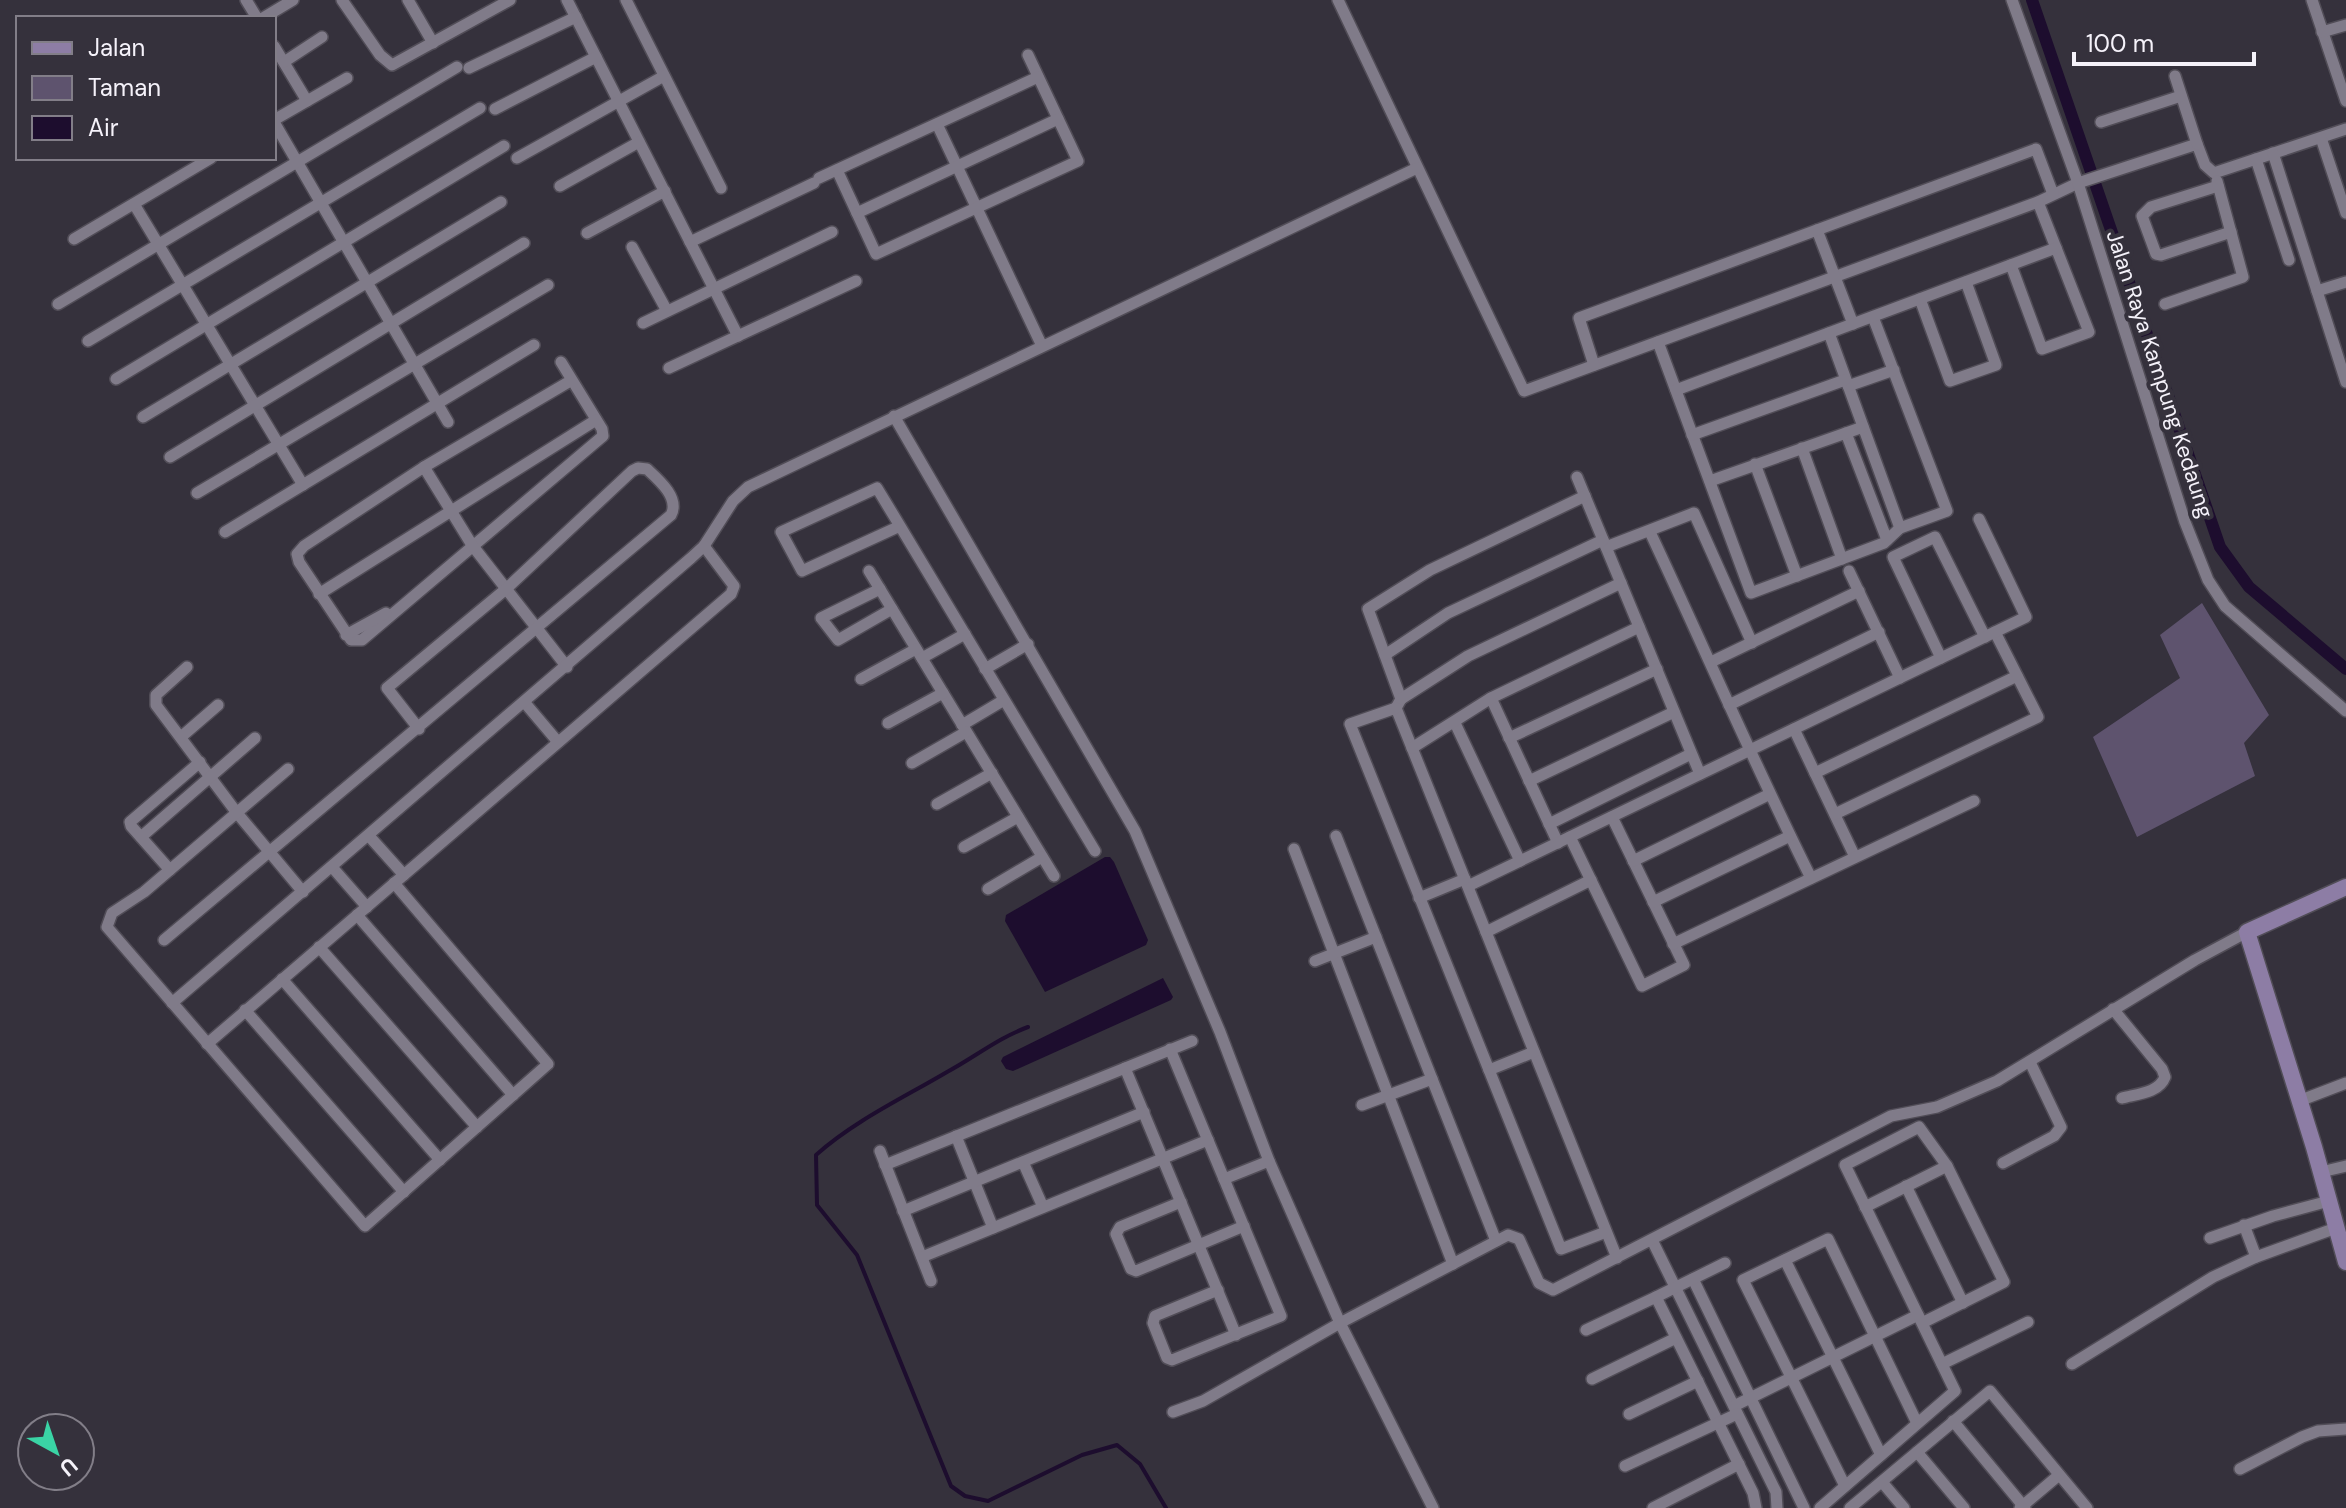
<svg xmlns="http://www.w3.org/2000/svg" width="2346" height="1508" viewBox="0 0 2346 1508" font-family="'DM Sans',sans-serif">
<rect width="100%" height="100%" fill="#35313c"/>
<polygon fill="#5e536e" points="2202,603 2269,715 2244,743 2255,776 2137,837 2093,737 2180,678 2160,635"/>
<g fill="#1d0d2e">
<polygon points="1105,857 1110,857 1114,862 1148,940 1146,945 1045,992 1005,921 1006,915"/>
<polygon points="1163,978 1173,997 1171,1000 1013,1071 1006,1069 1001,1061 1003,1057"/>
</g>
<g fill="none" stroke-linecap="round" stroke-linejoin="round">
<path stroke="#1d0d2e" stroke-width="4" d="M1028 1027C998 1038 975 1057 947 1072 903 1098 854 1121 816 1155L817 1205 857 1255 951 1486 965 1496 988 1501 1082 1455 1117 1445 1140 1464 1166 1508"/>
<polyline stroke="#1d0d2e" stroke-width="12" points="2032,0 2220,547 2249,587 2346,669"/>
<g stroke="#514d57" stroke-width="14">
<g id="minor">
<polyline points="246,0 257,18"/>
<polyline points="342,0 380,55 392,65 510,0"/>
<polyline points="408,0 433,43"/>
<polyline points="567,0 738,336"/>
<polyline points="626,0 721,188"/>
<polyline points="1338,0 1524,391 2038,202 2078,183 2197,144 2205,165 2214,173 2346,129"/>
<polyline points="2012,0 2078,183 2185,522 2208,580 2225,606 2346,711"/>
<polyline points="2312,0 2346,101"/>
<polyline points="263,18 293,0"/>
<polyline points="2322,32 2346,25"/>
<polyline points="274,46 307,101"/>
<polyline points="284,62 322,37"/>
<polyline points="469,68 576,17"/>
<polyline points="2175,76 2197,144"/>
<polyline points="495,109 596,57"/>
<polyline points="274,120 347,78"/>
<polyline points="274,122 448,422"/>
<polyline points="2101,122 2181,96"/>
<polyline points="937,124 1042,346"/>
<polyline points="2321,138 2346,213"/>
<polyline points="2273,153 2346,382"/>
<polyline points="517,158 664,76"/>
<polyline points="2256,159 2289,260"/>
<polyline points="837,170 876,254 1078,161 1028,55"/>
<polyline points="819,178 1038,77"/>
<polyline points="560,186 639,142"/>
<polyline points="2218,186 2151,207 2142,216 2156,254 2161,255 2231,232"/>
<polyline points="134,204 303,485"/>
<polyline points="857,213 1058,119"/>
<polyline points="1817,230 1853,324"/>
<polyline points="587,233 665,191"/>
<polyline points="74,239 211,158"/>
<polyline points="690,242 814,183"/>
<polyline points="632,247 667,311"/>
<polyline points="2011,265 2042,349 2089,332 2038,202"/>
<polyline points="2317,291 2346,282"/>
<polyline points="1920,299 1950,381 1996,365 1966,282"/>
<polyline points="58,304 457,67"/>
<polyline points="2165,304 2243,277 2217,181"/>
<polyline points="643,323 832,232"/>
<polyline points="1829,333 1900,528"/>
<polyline points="88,341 480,108"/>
<polyline points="1658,342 1751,593 1884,543 1900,528 1947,511 1873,317"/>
<polyline points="561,362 602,429 603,436 362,640 351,640 299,562 297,554 304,546 424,467 572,380"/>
<polyline points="1594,365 1579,318 2036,149 2053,194"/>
<polyline points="669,368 856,281"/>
<polyline points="116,379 504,146"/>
<polyline points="1848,386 1894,370"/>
<polyline points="1676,390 2056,248"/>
<polyline points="894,416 1135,831 1220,1032 1269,1161 1340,1323 1433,1508"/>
<polyline points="143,417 501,202"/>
<polyline points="1846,433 1887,540"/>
<polyline points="1692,435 1845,380"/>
<polyline points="1802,448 1842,559"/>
<polyline points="170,457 524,243"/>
<polyline points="1755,464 1797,576"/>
<polyline points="424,467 472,545 567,667"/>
<polyline points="1577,477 1700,774"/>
<polyline points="1710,481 1863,427"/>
<polyline points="197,493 548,285"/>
<polyline points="1585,496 1430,570 1368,609 1401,699 1396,708 1617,1258"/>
<polyline points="900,526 802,571 781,532 877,488 900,526 1095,851"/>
<polyline points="225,532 534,345"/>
<path d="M1650 532C1704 647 1754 764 1811 878"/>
<polyline points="1606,547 1694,513 1752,643"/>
<polyline points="869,571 1054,876"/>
<polyline points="1849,571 1900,678"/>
<polyline points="880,589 821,618 838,640 892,609"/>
<polyline points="319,594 596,420"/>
<polyline points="346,635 386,613"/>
<polyline points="1385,655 1448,613 1603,540"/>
<polyline points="922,658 965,634"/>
<polyline points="1941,658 1893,557 1935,537 1985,637"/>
<polyline points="1711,662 1859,591"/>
<polyline points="187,667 156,695 156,705 237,813 303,892"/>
<polyline points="985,669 1028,644"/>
<polyline points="861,679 916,649"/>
<polyline points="1491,698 1558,843"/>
<polyline points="1401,699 1468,656 1621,583"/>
<polyline points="525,703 558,742"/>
<polyline points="1729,705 1879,632"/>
<polyline points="1396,708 1350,724 1561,1249 1606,1232"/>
<polyline points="888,723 943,693"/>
<polyline points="1455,723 1520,861"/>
<polyline points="962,725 1004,700"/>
<polyline points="1794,729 1855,857"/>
<polyline points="181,737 218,705"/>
<polyline points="1509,738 1657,669"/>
<polyline points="1412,748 1491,698 1639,627"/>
<polyline points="912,763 966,732"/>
<polyline points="288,769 144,892 112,913 107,927 365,1226 548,1064 394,883"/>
<polyline points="1815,773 2017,676"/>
<polyline points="1529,781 1674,712"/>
<polyline points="937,804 992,773"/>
<polyline points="1835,814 2038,717 1995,632"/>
<polyline points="1549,824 1691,754"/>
<polyline points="369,836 404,875"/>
<polyline points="1336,836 1496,1241"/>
<polyline points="141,837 255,738"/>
<polyline points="1570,837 1642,986 1684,965 1612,817"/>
<polyline points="964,847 1018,817"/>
<polyline points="1294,849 1453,1264"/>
<polyline points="1633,861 1770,794"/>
<polyline points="332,867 367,907"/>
<polyline points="170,870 131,826 130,822 200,762"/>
<polyline points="1468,886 2026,617 1979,519"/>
<polyline points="988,889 1042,857"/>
<polyline points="1419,898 1465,879"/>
<polyline points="1653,902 1790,836"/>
<polyline points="357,915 513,1095"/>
<polyline points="1486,932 1591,880"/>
<path d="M164 940 671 515C680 498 659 480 647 469L638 468 632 471 506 589 387 688 419 729"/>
<polyline points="1673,944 1974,801"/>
<polyline points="319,947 477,1127"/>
<polyline points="1315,961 1376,937"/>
<polyline points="282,979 440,1160"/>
<polyline points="172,1003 691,558 704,546 733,501 748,487 1417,168"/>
<path d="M2113 1009 2162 1069 2165 1077C2159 1093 2137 1094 2122 1098"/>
<polyline points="245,1010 404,1192"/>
<polyline points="207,1044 731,594 734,586 704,546"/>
<polyline points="1170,1049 1281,1316 1172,1360 1167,1358 1153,1323 1155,1316 1218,1290"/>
<polyline points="1125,1068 1236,1335"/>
<polyline points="1489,1070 1534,1052"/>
<polyline points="2299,1101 2346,1083"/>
<polyline points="1362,1105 1432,1079"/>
<polyline points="956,1136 993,1228"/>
<polyline points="880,1151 931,1281"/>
<polyline points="1023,1162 1043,1207"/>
<polyline points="2003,1163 2054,1136 2061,1127 2030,1062"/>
<polyline points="885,1165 1192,1041"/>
<polyline points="2321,1172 2346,1166"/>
<polyline points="1224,1179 1269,1161"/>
<polyline points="1906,1186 1963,1303"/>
<polyline points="1181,1202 1120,1227 1116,1234 1131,1269 1136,1271 1244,1226"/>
<polyline points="1865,1207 1947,1166"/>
<polyline points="903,1211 1144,1112"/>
<polyline points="2244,1225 2256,1257"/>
<polyline points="2210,1238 2273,1216 2329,1201"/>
<polyline points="1652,1240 1776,1492 1777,1508"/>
<polyline points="922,1257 1208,1140"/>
<polyline points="1785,1260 1881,1455"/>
<polyline points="1693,1279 1804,1508"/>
<polyline points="1656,1297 1725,1263"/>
<polyline points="1586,1330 1656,1297 1753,1493 1756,1508"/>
<polyline points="1942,1364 2028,1322"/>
<polyline points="2072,1364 2213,1277 2256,1257 2336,1228"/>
<polyline points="1592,1379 1676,1338"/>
<polyline points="1734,1406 1918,1315"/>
<polyline points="1173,1412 1203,1401 1340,1323 1508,1235 1519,1239 1539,1283 1553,1290 1559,1287 1891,1116 1937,1107 1997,1081 2195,960 2247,932"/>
<polyline points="1629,1414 1698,1381"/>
<polyline points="1953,1421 2025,1508"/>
<polyline points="1917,1452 1964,1508"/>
<polyline points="1625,1466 1737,1414"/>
<polyline points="2240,1469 2302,1437 2318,1431 2346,1429"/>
<polyline points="1882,1482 1904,1508"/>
<polyline points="1845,1486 1743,1280 1828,1239 1917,1423"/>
<polyline points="1653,1508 1739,1464"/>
<polyline points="1820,1508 1955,1391 1845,1165 1919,1127 1947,1166 2004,1282 1922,1323"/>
<polyline points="1850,1508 1990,1391 2087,1508"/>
<polyline points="2020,1508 2059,1475"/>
</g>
</g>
<g stroke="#514d57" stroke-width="19">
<polyline id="secondary" points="2346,887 2247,932 2314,1147 2346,1262"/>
</g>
<use href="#minor" stroke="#807b89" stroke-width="11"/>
<use href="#secondary" stroke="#8d7da5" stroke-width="16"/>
</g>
<g text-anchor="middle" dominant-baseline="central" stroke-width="8" stroke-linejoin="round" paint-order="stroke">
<g font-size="22" fill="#f5f2fa" stroke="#35313c">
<text transform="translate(2160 374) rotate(72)">Jalan Raya Kampung Kedaung</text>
</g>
</g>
<rect x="16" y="16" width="260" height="144" fill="#35313c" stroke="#827e88" stroke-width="2"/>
<rect x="32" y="42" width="40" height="12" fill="#8d7da5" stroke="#827e88" stroke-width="2"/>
<text x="88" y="56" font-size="24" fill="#f5f2fa">Jalan</text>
<rect x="32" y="76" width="40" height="24" fill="#5e536e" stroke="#827e88" stroke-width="2"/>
<text x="88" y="96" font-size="24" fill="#f5f2fa">Taman</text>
<rect x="32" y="116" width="40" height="24" fill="#1d0d2e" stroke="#827e88" stroke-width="2"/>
<text x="88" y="136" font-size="24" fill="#f5f2fa">Air</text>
<g transform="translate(56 1452) rotate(140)"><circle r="38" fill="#35313c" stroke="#827e88" stroke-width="2"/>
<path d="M0-6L14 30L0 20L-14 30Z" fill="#3ad4a5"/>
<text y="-12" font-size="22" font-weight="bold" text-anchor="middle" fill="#f5f2fa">U</text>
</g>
<path d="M2074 52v12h180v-12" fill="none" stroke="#f5f2fa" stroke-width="4"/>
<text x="2086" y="52" font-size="24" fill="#f5f2fa" stroke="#35313c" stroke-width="6" paint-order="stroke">100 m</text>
</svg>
